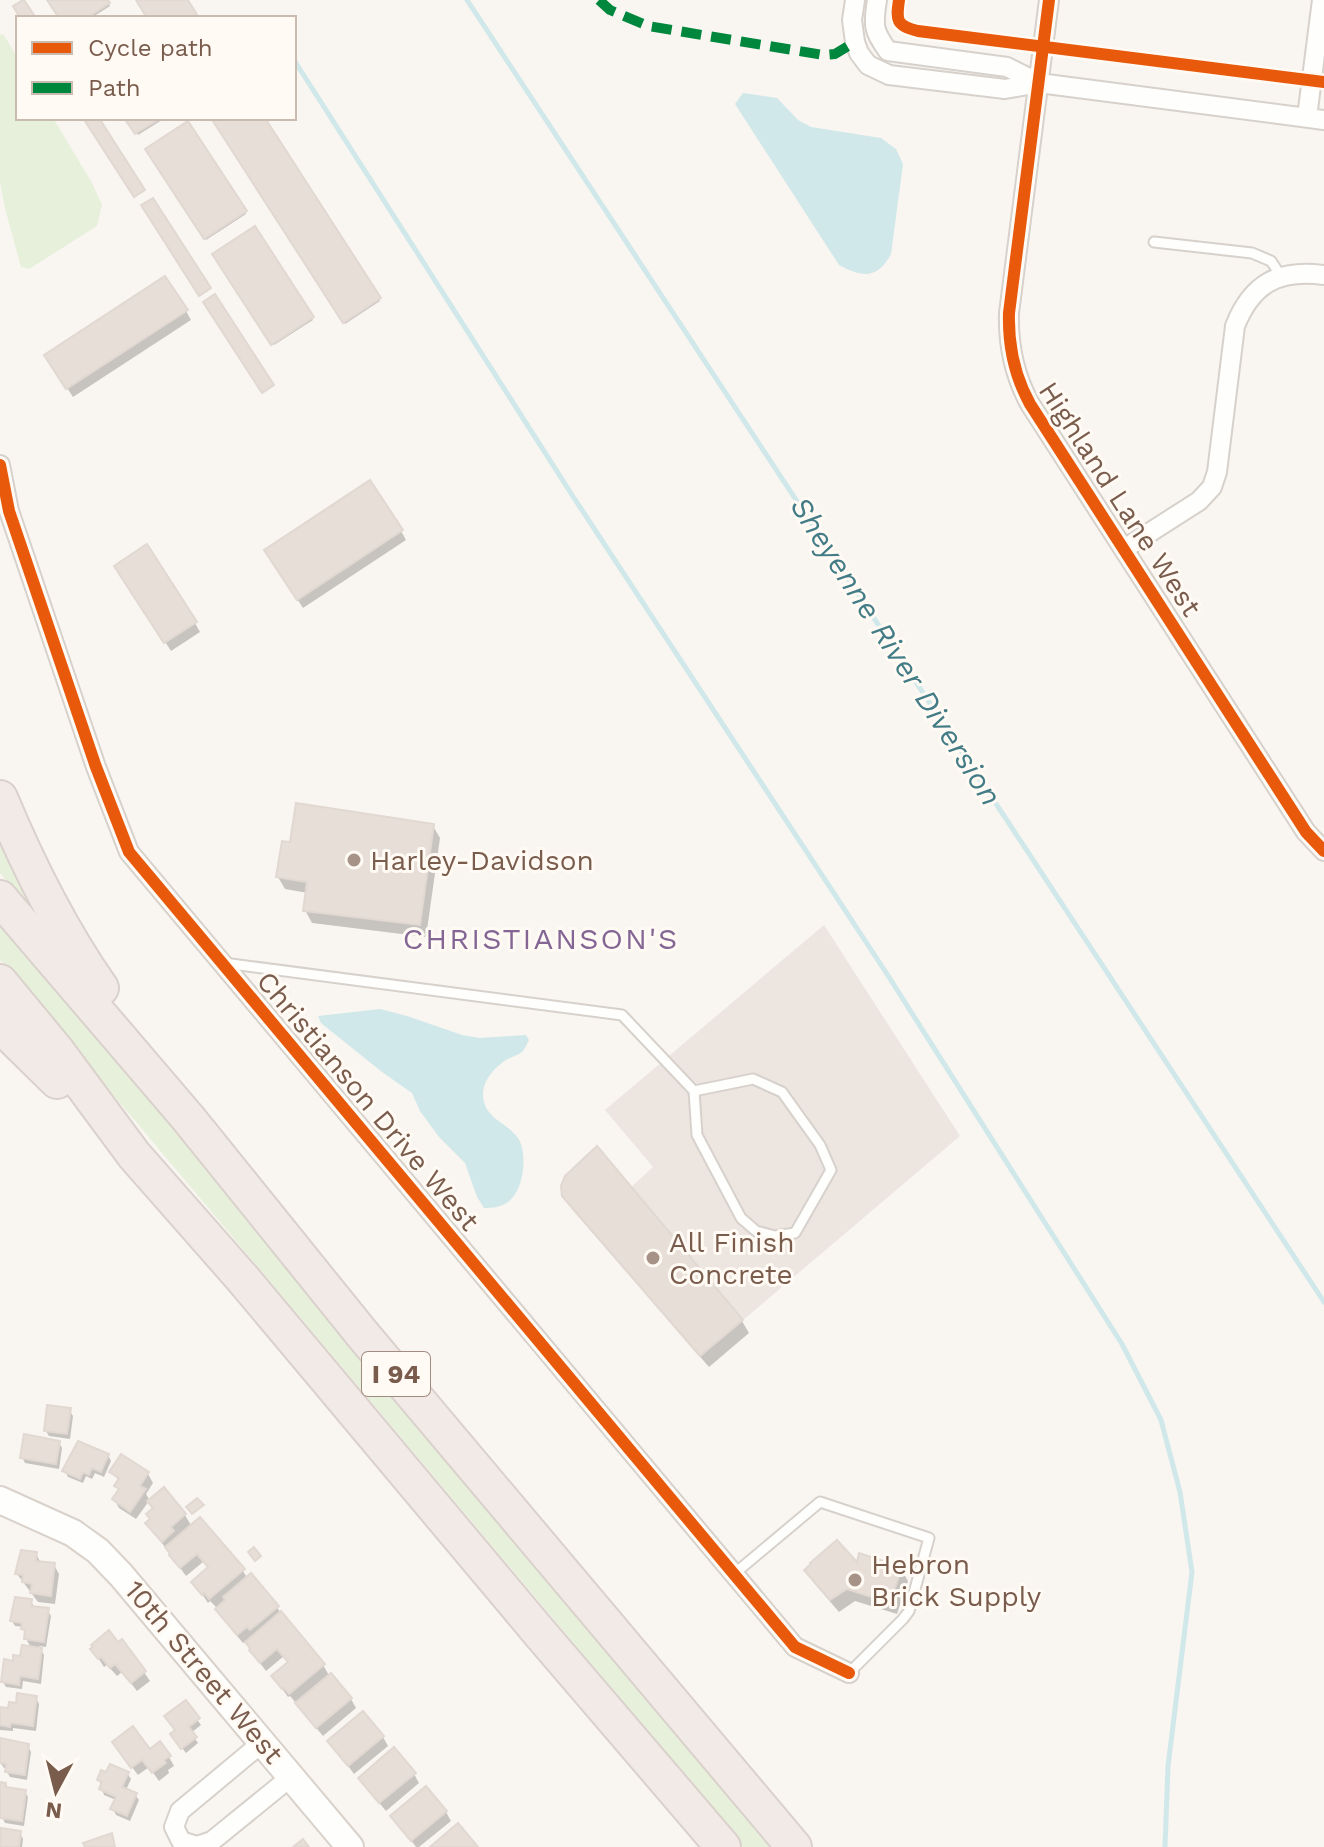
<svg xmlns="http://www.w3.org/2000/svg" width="1324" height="1847" viewBox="0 0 1324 1847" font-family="'Work Sans',sans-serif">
<rect width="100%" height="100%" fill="#f9f5f0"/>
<polygon fill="#ede5e0" points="824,925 960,1136 743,1320 631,1187 653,1167 605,1110"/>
<g fill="#e7f0db">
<polygon points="0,34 4,35 18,59 18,118 53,118 92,183 102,205 97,226 29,269 21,267 5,208 0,183"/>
<polygon points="0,821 44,908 33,914 0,873"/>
<polygon points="0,918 781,1847 743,1847 609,1685 0,960"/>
</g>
<g fill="#d0e8ea">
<path d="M743 93 777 98 798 120 811 127 881 138 896 149 903 164 891 254C877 280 862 277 839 265L735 104Z"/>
<path d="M380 1009 407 1016 462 1035 479 1038 526 1035 529 1040C527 1044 525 1048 523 1051 519 1055 511 1057 506 1060 494 1068 483 1080 483 1095 484 1119 507 1122 518 1138 528 1153 524 1191 508 1202 501 1207 493 1208 484 1208L477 1197 465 1163 439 1137 420 1111 412 1093 382 1072 321 1023 318 1016Z"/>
</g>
<g fill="#0003">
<polygon points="49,0 106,0 110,6 91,18 61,18"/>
<polygon points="127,118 165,118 138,135"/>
<polygon points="213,118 262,118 380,301 345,324"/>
<polygon points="187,124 246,214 206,240 147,150"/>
<polygon points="255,229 313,320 274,345 215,255"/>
<polygon points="186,311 191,320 73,397 52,365"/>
<polygon points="401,531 406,540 303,608 272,560"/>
<polygon points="122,575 195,623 200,632 171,651"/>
<polygon points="433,826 440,838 426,937 312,923 305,910 308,893 285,889 278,877"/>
<polygon points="564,1195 742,1321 749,1333 709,1367 572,1209"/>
<polygon points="69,1410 73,1416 70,1439 49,1436 46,1431"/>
<polygon points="59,1443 62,1448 59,1469 25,1463 22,1457"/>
<polygon points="108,1455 111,1461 104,1477 95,1473 92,1479 86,1476 83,1483 68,1477 65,1471"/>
<polygon points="112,1472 148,1474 153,1483 146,1494 150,1501 164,1490 185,1515 192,1527 243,1571 248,1579 277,1607 282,1616 323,1665 330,1677 331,1675 351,1699 356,1708 323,1736 303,1712 296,1701 295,1702 290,1696 288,1697 274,1677 290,1664 284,1656 266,1671 257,1659 246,1641 243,1643 223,1619 216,1607 210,1601 208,1603 194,1582 210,1569 203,1562 186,1576 148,1524 152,1520 154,1510 149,1501 136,1519 119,1508 114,1499 119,1491 116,1486 119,1481"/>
<polygon points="36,1554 41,1563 54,1565 59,1574 55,1604 38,1602 17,1574"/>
<polygon points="858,1566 901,1569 908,1581 897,1614 855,1601 839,1612 814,1583 806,1570"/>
<polygon points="31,1601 34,1607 47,1610 51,1616 46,1647 39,1646 44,1655 41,1684 23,1681 22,1689 6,1687 3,1682 14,1663 32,1649 26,1639 24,1627 15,1626 12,1621"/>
<polygon points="93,1650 144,1672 150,1681 137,1691 122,1672 117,1676 107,1665 104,1667"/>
<polygon points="36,1698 39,1704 36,1731 13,1728 13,1731 0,1730 0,1709 10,1711"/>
<polygon points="185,1703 201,1725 191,1733 198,1743 186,1753 176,1740"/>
<polygon points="383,1737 388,1746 354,1774 330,1741"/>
<polygon points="0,1740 28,1746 31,1752 27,1780 10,1777 7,1772 8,1768 4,1768 0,1762"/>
<polygon points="120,1751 150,1752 169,1757 174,1766 168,1770 169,1773 159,1781 149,1767 138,1775"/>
<polygon points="127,1773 131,1779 126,1790 135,1795 139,1800 130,1821 116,1815 113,1809 116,1800 104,1795 99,1780"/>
<polygon points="414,1774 419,1783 386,1811 366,1787"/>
<polygon points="0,1784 7,1789 25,1792 28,1797 24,1826 5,1823 0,1813"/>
<polygon points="446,1812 451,1821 419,1847 416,1847 393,1816"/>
<polygon points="20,1833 23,1839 22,1847 0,1847 0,1842"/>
</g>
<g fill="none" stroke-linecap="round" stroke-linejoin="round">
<g stroke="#d0e8ea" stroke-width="5">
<polyline points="467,0 1324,1302"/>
<polyline points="294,60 574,498 887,974 1122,1344 1161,1420 1180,1492 1192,1572 1168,1766 1165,1847"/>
</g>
</g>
<g fill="#e6ded7" stroke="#e2d8d2" stroke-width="2">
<polygon points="23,0 24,0 36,18 20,18 13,6"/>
<polygon points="47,0 108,0 110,3 87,18 59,18"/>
<polygon points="136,0 188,0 199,18 147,18"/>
<polygon points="83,118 99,118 145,190 134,197"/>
<polygon points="124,118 161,118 135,134"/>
<polygon points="211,118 265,118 381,298 343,323"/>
<polygon points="188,121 247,211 204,239 145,149"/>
<polygon points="153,198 211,288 199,296 141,205"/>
<polygon points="255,226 314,317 271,345 212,254"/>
<polygon points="165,276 188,310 66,389 44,355"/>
<polygon points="215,294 274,385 262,393 203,302"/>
<polygon points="370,480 403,530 297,600 264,550"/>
<polygon points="147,544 197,622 164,643 114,566"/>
<polygon points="296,803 434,824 420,925 303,911 307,882 276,877 282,841 290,842"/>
<polygon points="597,1146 743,1320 700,1356 562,1196 561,1186 565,1176"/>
<polygon points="47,1405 71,1408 67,1434 44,1431"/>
<polygon points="24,1434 60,1441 56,1464 20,1458"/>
<polygon points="78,1441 109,1454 101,1472 92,1468 89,1475 83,1472 80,1479 62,1471"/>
<polygon points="121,1454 149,1472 140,1486 146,1489 130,1512 112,1499 119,1489 114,1486 119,1478 109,1472"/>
<polygon points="164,1487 186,1514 171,1527 174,1531 162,1542 145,1523 150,1519 146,1514 153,1508 147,1501"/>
<polygon points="197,1498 204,1505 192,1514 186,1507"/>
<polygon points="200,1517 245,1569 209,1599 204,1593 202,1595 191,1582 208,1567 197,1554 180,1568 169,1555 170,1554 165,1547"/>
<polygon points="837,1540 857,1562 859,1553 902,1567 890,1603 847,1589 830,1600 804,1570 811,1564 810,1563"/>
<polygon points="254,1547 261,1556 255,1561 248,1552"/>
<polygon points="21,1550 37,1552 36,1561 55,1563 51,1596 30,1593 32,1584 22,1582 23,1575 15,1574"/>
<polygon points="251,1573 279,1606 250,1630 247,1627 237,1635 215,1609 225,1600 223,1597"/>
<polygon points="15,1597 32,1599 31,1606 49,1608 44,1642 24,1639 25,1630 21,1629 22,1623 10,1621"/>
<polygon points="281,1611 325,1664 289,1694 284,1688 282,1689 271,1676 288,1662 277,1649 260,1663 249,1650 250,1648 245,1642"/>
<polygon points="109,1630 118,1642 122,1639 146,1671 131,1683 115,1664 110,1668 101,1657 98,1659 90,1649 93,1647 91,1645"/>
<polygon points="22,1645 42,1648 38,1679 20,1676 19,1685 1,1682 4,1659 13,1661 13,1655 20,1656"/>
<polygon points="331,1673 352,1698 316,1728 295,1703"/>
<polygon points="17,1693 37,1696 33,1726 11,1723 10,1727 0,1725 0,1707 8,1708 9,1702 16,1703"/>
<polygon points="186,1700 200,1718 189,1727 197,1737 181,1749 170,1734 175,1730 164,1716"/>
<polygon points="363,1711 384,1736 348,1766 327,1741"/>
<polygon points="133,1726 150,1749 160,1741 171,1756 164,1760 166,1763 152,1773 142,1760 131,1768 112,1742"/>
<polygon points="0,1738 29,1744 25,1775 5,1772 6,1764 0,1763"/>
<polygon points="394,1747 416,1773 379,1803 358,1778"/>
<polygon points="110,1764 129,1772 122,1787 137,1793 127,1816 110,1809 116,1797 99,1789 102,1782 97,1780 101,1770 106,1772"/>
<polygon points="0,1782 6,1783 6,1787 26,1790 22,1821 0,1818"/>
<polygon points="426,1786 447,1811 411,1841 390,1816"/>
<polygon points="458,1823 478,1847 430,1847"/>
<polygon points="1,1828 21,1831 19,1847 0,1847"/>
<polygon points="112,1833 115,1847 85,1847 83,1843"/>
<polygon points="303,1839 309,1847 293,1847"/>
</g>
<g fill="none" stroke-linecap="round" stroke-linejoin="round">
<g stroke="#d7d1cb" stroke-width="13">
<g id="lane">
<polyline points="1154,242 1252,253 1271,261 1281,276"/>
<polyline points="224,963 622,1015 694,1091 697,1135 741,1218 756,1231 775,1236 795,1233 831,1170 820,1145 782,1092 753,1079 694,1091"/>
<polyline points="734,1574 820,1502 929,1538 909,1611 903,1619 849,1673"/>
</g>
</g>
<g stroke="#d7d1cb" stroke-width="22">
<g id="street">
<polyline points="855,0 852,20 855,42 859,53 868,65 889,75 1005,89 1039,83"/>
<path d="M877 0C873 25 873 31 888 51L1007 67 1039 83 1324 120"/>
<path d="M1049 0 1009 313C1008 346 1014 375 1030 404L1306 832 1324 851"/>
<polyline points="1307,117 1322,0"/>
<polyline points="0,465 9,511 96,767 129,852 795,1647 849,1673"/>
<path d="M1124 549 1199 501 1212 487 1217 472 1235 326C1252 283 1279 269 1324 275"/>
<polyline points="263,1742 180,1811 174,1827 181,1841 197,1846 212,1841 292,1776"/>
</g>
</g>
<g stroke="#d9d2cb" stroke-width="30">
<polyline id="secondary" points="0,1500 73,1533 98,1551 121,1575 350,1847"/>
</g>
<g stroke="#dad1cc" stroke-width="38">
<g id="highway">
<path d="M0 798C28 865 59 928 101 988"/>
<polyline points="0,898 188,1118 363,1335 794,1847"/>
<polyline points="0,982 57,1051 134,1155 243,1279 539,1632 723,1847"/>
<polyline points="0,1025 57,1081"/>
</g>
</g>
<use href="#lane" stroke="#fefefd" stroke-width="9"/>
<use href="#street" stroke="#fefefd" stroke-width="18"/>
<use href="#secondary" stroke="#fefefd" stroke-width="26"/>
<use href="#highway" stroke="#f2eae7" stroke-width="34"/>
<polyline stroke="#00873e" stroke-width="10" stroke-dasharray="20 10" stroke-linecap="butt" points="599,0 610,10 648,26 823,55 835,54 855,42"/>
<g stroke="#fffaf3" stroke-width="17">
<g id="cycleway">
<path d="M899 0C896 20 896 26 918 31L1324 82"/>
<path d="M1049 0 1009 313C1008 346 1014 375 1030 404L1306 832 1324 851"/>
<polyline points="0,465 9,511 96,767 129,852 795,1647 849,1673"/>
</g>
</g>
<use href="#cycleway" stroke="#e8590c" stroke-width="12"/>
</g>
<g fill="#a69286" stroke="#fffaf3" stroke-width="3">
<circle cx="354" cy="860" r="8"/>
<circle cx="653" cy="1258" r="8"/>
<circle cx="855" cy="1580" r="8"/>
</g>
<g text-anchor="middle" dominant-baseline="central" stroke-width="6" stroke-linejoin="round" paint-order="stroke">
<rect fill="#fffaf3" stroke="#a28b7f" stroke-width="2" x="362" y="1352" width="68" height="44" rx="6"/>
<g font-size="26" font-weight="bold" fill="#7a5c4d">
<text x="396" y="1374">I 94</text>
</g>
<g font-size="28" fill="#7a5c4d" stroke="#fffaf3">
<text transform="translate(1120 499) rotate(57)">Highland Lane West</text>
<text transform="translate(368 1101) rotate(50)">Christianson Drive West</text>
<text transform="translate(204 1672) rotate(50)">10th Street West</text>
</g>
<g font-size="28" fill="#7a5c4d" stroke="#fffaf3" text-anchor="start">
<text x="370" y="860">Harley-Davidson</text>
<text x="669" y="1242">All Finish<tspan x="669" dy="32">Concrete</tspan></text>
<text x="871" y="1564">Hebron<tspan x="871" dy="32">Brick Supply</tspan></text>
</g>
<g font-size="30" font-style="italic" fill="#437c86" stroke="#fffaf3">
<text transform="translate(896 651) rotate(57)">Sheyenne River Diversion</text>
</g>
<g font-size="30" letter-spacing="2" fill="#846695" stroke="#fffaf3">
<text x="541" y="938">CHRISTIANSON'S</text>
</g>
</g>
<rect x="16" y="16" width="280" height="104" fill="#fffaf3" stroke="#cabbb1" stroke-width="2"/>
<rect x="32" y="42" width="40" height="12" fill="#e8590c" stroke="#cabbb1" stroke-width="2"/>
<text x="88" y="56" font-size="24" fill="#7a5c4d">Cycle path</text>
<rect x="32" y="82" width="40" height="12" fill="#00873e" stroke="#cabbb1" stroke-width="2"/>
<text x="88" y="96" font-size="24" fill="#7a5c4d">Path</text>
<g transform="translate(56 1791) rotate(187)" stroke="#fffaf3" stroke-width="6" paint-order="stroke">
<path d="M0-6L14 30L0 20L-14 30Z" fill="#7a5c4d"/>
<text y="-12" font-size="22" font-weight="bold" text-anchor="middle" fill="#7a5c4d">N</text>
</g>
</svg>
